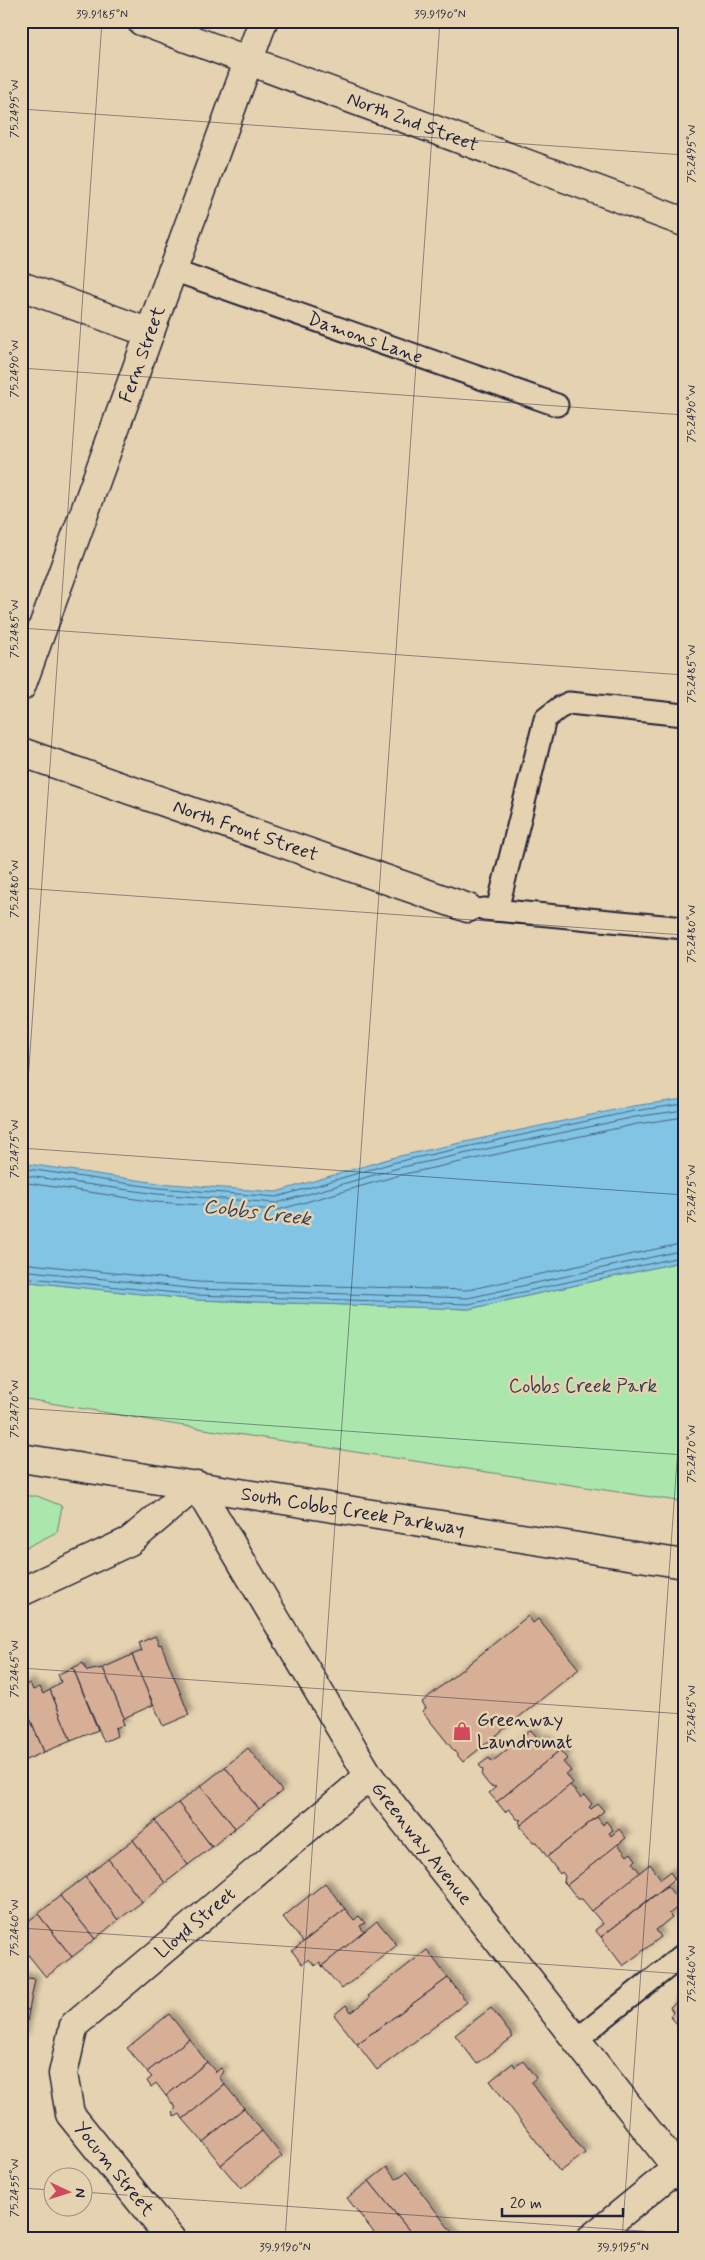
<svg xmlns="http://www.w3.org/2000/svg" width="705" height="2260" viewBox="0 0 705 2260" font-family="Mynerve,sans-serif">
<defs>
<filter id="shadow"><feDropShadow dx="4.5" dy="-4.5" stdDeviation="2.5" flood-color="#0004"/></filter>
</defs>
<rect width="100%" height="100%" fill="#e5d2b0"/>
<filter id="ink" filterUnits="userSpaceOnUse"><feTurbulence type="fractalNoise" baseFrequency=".02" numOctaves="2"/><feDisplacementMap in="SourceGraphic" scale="10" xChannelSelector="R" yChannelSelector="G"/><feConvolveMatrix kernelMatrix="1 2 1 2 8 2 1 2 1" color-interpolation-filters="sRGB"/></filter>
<g filter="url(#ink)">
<g fill="#abe7ac" stroke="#668474">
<polygon points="684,1261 684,1502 178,1425 21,1398 21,1281 196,1300 469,1309"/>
<polygon points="21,1496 37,1496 62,1506 57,1532 21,1550"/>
</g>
<polygon fill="#82c4e3" stroke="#5c83a0" points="684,1099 684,1261 469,1309 196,1300 21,1281 21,1163 158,1183 276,1192 395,1157 633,1106"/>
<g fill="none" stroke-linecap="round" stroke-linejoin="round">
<g stroke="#48637e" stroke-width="1">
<polyline points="21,1168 158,1188 277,1197 396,1162 634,1111 684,1104"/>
<polyline points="21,1175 157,1194 277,1203 398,1168 635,1117 684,1110"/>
<polyline points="21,1182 156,1202 278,1210 400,1175 637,1124 684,1117"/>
<polyline points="21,1263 197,1282 467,1290 684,1243"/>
<polyline points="21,1270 197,1289 468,1298 684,1250"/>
<polyline points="21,1277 196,1295 469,1304 684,1256"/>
</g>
</g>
<g fill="#d6af96" stroke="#22223b" filter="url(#shadow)">
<polygon points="528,1616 533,1623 538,1619 579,1669 463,1762 422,1711 426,1708 422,1702"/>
<polygon points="155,1636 159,1645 161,1644 189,1715 163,1726 132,1655 142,1651 139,1643"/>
<polygon points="132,1655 153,1705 124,1718 103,1668"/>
<polygon points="83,1663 87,1671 103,1668 124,1718 122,1719 124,1725 115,1728 117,1736 104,1742 73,1668"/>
<polygon points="73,1668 98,1730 71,1741 50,1690 61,1682 58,1674"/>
<polygon points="30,1683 33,1690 40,1687 43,1694 50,1690 71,1741 44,1752 21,1697 21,1687"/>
<polygon points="23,1702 44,1752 21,1762 21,1703"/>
<polygon points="531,1730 540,1741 544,1738 553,1748 556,1745 560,1750 497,1802 489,1793 496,1787 490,1786 482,1776 483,1770 479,1765 489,1758 492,1762"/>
<polygon points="248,1748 282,1791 259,1809 225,1767"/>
<polygon points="560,1750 567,1759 563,1762 571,1771 566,1774 573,1783 521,1825 519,1822 521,1820 517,1819 509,1809 505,1812 497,1802"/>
<polygon points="225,1767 259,1809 235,1828 201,1786"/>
<polygon points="570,1785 581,1798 585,1795 592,1804 589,1807 591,1809 598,1804 604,1811 547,1857 537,1842 533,1842 520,1826"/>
<polygon points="201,1786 235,1828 212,1847 178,1803"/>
<polygon points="178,1803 212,1847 188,1865 155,1821"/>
<polygon points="597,1817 603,1825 606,1821 613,1830 609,1833 611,1836 619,1829 626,1838 567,1885 564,1882 565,1876 562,1872 560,1874 547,1857"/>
<polygon points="155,1821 188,1865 165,1883 133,1840"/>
<polygon points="133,1840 165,1883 142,1902 108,1859"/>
<polygon points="618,1844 627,1856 631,1853 636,1860 633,1863 640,1873 592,1911 582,1899 578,1899 567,1885"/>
<polygon points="108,1859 142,1902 118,1920 85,1877"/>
<polygon points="650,1864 661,1879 670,1872 675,1879 601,1937 595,1930 603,1924 592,1911"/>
<polygon points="85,1877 118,1920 95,1939 60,1896"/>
<polygon points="325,1883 345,1909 303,1942 283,1917"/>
<polygon points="667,1886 676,1897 684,1890 684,1902 669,1914 672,1917 656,1930 661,1937 623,1966 601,1937"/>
<polygon points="60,1896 95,1939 72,1957 38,1914"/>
<polygon points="345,1909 354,1920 359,1916 365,1923 360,1926 364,1932 322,1966 320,1962 315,1966 309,1959 302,1964 292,1951"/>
<polygon points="38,1914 72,1957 46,1977 21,1946 21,1926"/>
<polygon points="377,1921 397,1945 342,1989 322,1966"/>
<polygon points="427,1950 448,1978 357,2044 334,2015 346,2005 351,2012 370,1998 368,1996"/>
<polygon points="21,1977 35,1979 29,2010 21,2009"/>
<polygon points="448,1978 467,2002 377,2070 357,2044"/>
<polygon points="684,1996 684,2032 670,2016 673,2012 670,2007"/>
<polygon points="491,2008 513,2037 477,2064 455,2035"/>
<polygon points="21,2009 29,2010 24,2039 21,2038"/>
<polygon points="169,2014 189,2039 147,2072 127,2048"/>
<polygon points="189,2039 207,2062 166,2096 156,2083 151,2087 147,2081 152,2077 147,2072"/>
<polygon points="523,2061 536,2078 531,2082 585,2153 560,2172 490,2081 513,2063 515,2067"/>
<polygon points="207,2062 216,2072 221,2068 224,2072 219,2077 225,2085 183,2119 180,2114 175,2117 172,2112 176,2108 166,2096"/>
<polygon points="225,2085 244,2108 203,2142 183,2119"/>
<polygon points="244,2108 262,2131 221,2165 203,2142"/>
<polygon points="262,2131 282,2156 241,2189 221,2165"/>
<polygon points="387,2167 396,2179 406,2172 457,2239 416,2239 369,2181"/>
<polygon points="369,2181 416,2239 379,2239 347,2198"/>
</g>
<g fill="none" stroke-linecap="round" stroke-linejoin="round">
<g stroke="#22223b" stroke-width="25">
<g id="service">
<path id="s1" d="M173 270 557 405"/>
<polyline points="484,909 684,928"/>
<polyline points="497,910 545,719 559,708 569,703 684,715"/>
<polyline points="576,2040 684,1954"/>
</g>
</g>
<g stroke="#22223b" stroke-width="31">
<g id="minor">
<path id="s2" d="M141 21 684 222"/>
<polyline points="21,286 150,333"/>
<path id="s3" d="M21 687 263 21"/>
<path id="s4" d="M21 752 468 908"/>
<path id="s5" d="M21 1592 130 1541 196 1485 369 1776 684 2177"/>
<path id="s6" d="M171 2239 70 2114 63 2074 74 2025 369 1776"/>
<polyline points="590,2239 677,2168"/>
</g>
</g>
<g stroke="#22223b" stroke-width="31">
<g id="primary">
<path id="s7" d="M21 1458 684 1564"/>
</g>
</g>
<use href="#service" stroke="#e5d2b0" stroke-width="21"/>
<use href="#minor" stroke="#e5d2b0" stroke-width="28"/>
<use href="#primary" stroke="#e5d2b0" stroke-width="28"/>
</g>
</g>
<path fill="none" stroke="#22223b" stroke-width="1" stroke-opacity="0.45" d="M21 109 684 155M21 368 684 415M21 628 684 675M21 888 684 935M21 1148 684 1195M21 1182 102 21M21 1408 684 1455M21 1668 684 1714M21 1928 684 1974M21 2188 52 2190M82 2192 684 2234M285 2239 440 21M622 2239 684 1362"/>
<defs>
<g id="shop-bare" transform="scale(1.5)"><path d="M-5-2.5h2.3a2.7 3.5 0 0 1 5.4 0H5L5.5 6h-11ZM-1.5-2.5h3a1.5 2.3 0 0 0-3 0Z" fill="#d1495b" stroke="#e5d2b0" stroke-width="2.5" paint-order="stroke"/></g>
</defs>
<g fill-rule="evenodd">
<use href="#shop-bare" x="462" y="1731"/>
</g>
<g text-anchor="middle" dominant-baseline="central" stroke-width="5" stroke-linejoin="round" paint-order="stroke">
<g font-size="19" fill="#22223b" stroke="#e5d2b0">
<text stroke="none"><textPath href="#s2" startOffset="290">North 2nd Street</textPath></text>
<text stroke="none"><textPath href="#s1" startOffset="204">Damons Lane</textPath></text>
<text stroke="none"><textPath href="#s3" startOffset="354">Fern Street</textPath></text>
<text stroke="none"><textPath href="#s4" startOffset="238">North Front Street</textPath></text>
<text stroke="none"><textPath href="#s7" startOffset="336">South Cobbs Creek Parkway</textPath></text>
<text stroke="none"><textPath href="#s5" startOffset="631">Greenway Avenue</textPath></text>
<text stroke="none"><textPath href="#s6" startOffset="410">Lloyd Street</textPath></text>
<text transform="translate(114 2169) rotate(51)">Yocum Street</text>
</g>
<g font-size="19" fill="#37404c" stroke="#e5d2b0">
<text x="583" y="1386">Cobbs Creek Park</text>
</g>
<g font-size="19" fill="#22223b" stroke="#e5d2b0" text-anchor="start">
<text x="477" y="1720">Greenway<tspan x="477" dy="22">Laundromat</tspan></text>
</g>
<g font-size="20" font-style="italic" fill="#35425d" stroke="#e5d2b0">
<text transform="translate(257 1213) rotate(7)">Cobbs Creek</text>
</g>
</g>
<rect width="705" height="2260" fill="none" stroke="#e5d2b0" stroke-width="55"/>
<g transform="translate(68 2192) rotate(94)"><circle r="24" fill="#e5d2b0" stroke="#978c81"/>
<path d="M0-4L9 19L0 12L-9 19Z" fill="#d1495b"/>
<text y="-8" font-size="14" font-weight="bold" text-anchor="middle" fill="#22223b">N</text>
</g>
<path d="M502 2208v8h121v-8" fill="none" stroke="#22223b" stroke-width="2.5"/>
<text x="510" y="2208" font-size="15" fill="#22223b" stroke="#e5d2b0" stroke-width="4" paint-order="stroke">20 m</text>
<rect x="28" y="28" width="650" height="2204" fill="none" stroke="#22223b" stroke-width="2"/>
<g font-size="12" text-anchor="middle" fill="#22223b">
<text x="102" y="18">39.9185°N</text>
<text x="440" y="18">39.9190°N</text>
<text transform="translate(14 109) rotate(-90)" y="4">75.2495°W</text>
<text transform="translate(691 154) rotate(-90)" y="4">75.2495°W</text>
<text transform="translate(14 369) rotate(-90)" y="4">75.2490°W</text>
<text transform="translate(691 414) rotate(-90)" y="4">75.2490°W</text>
<text transform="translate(14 629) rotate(-90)" y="4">75.2485°W</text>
<text transform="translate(691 674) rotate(-90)" y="4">75.2485°W</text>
<text transform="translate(14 889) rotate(-90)" y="4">75.2480°W</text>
<text transform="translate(691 934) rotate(-90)" y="4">75.2480°W</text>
<text transform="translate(14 1149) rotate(-90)" y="4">75.2475°W</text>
<text transform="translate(691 1194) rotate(-90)" y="4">75.2475°W</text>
<text transform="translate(14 1409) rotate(-90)" y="4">75.2470°W</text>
<text transform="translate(691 1454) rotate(-90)" y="4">75.2470°W</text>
<text transform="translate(14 1669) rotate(-90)" y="4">75.2465°W</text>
<text transform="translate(691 1714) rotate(-90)" y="4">75.2465°W</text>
<text transform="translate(14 1928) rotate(-90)" y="4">75.2460°W</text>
<text transform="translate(691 1974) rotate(-90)" y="4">75.2460°W</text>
<text transform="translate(14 2188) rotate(-90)" y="4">75.2455°W</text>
<text x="285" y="2251">39.9190°N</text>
<text x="623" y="2251">39.9195°N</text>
</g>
</svg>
